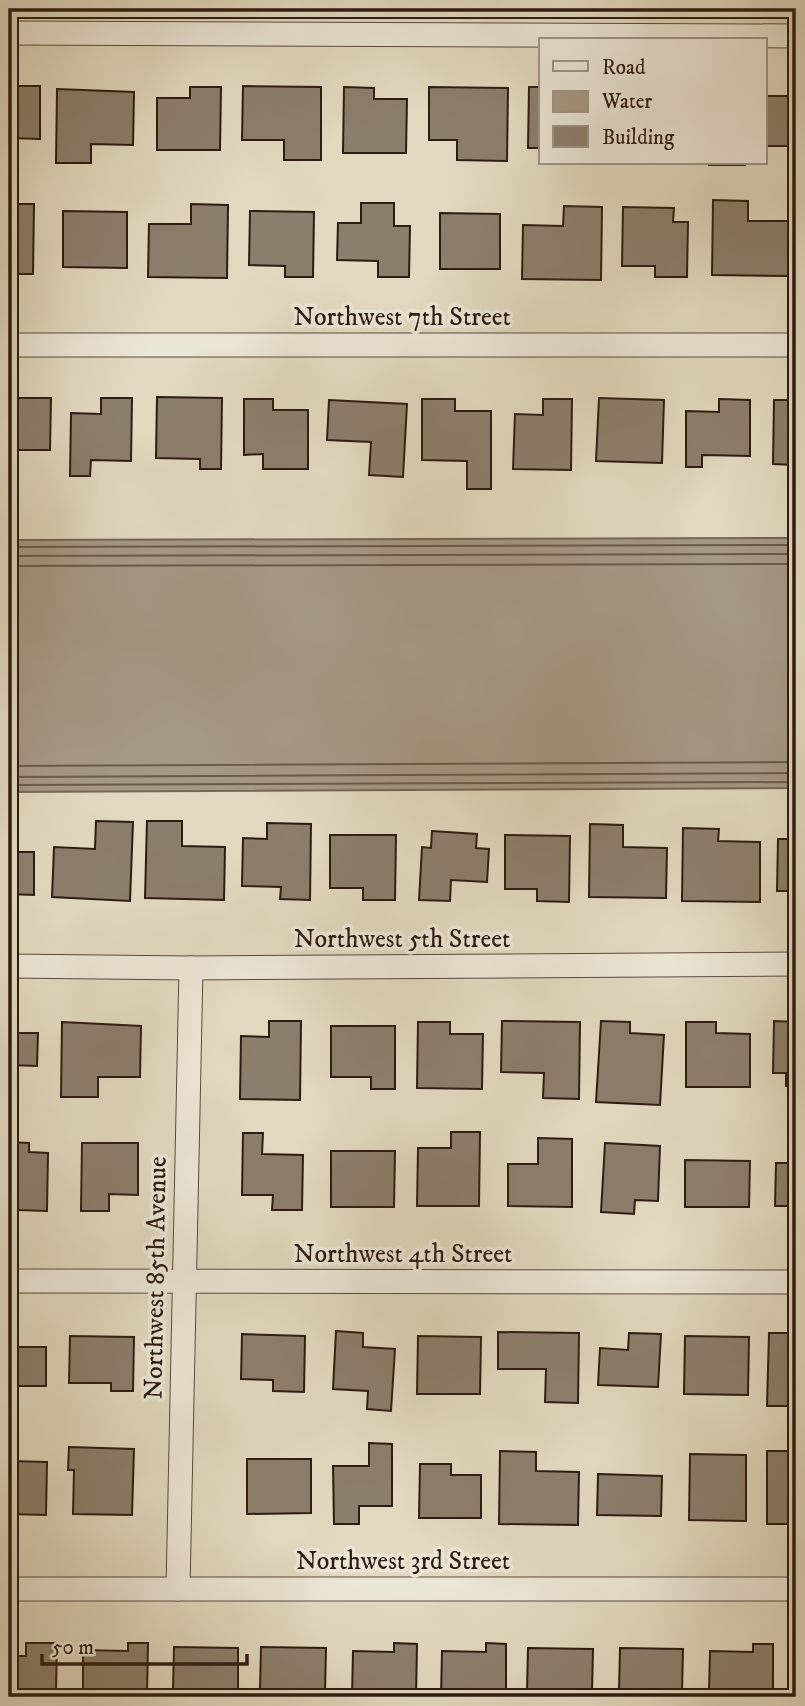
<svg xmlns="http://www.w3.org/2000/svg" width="805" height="1706" viewBox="0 0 805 1706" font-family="'IM FELL DW Pica',serif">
<rect width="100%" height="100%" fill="#e2d9c0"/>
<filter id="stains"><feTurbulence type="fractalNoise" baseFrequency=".00286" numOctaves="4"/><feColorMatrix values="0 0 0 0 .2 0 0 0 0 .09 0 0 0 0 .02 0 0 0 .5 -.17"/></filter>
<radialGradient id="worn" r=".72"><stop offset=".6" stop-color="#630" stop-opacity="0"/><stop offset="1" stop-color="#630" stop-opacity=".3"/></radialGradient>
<polygon fill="#a59884" stroke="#756656" stroke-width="2" points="796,538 796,788 9,792 9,540"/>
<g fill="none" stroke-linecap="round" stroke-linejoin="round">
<g stroke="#6a5a4a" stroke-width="2">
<polyline points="9,547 796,545"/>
<polyline points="9,556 796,554"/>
<polyline points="9,566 796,564"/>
<polyline points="9,766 796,762"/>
<polyline points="9,777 796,773"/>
<polyline points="9,785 796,782"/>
</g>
</g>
<g fill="#8c7e6c" stroke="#2e1b11" stroke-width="2">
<polygon points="9,86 40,86 40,139 9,138"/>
<polygon points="243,86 321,87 321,160 284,160 284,140 242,140"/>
<polygon points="190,87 221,87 220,150 157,150 157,98 190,98"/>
<polygon points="344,87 374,88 374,99 407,99 406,153 343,153"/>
<polygon points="429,87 508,88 507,161 457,160 457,140 429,140"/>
<polygon points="529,87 541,87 541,148 528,148"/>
<polygon points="57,89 134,92 133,145 91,144 91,163 56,163"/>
<polygon points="765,96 789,96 788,146 765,146"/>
<rect x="709" y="163" width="36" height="2"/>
<polygon points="713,200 748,201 748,221 791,221 791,276 712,275"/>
<polygon points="361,203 394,203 394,226 410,226 409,277 378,277 378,261 337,260 338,223 361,223"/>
<polygon points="11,204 34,204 33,274 9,274 9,216 11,216"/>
<polygon points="191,204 228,205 227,278 148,277 149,224 191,224"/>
<polygon points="564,206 602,207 601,280 522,279 523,225 563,226"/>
<polygon points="623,207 674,208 673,222 688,222 687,277 655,277 655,266 622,266"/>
<polygon points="63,211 127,212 127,268 63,267"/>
<polygon points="250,211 314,212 313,277 285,277 285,266 249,265"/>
<polygon points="440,213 500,214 500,269 440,269"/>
<polygon points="157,397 222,398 221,469 200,469 200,459 156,458"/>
<polygon points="9,398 51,398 50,450 9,450"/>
<polygon points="101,398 132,398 131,461 91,460 90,476 70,476 71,413 101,414"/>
<polygon points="599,398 664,400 662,463 596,461"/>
<polygon points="244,399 273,399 273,410 308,410 308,469 263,469 263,454 244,455"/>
<polygon points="422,399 455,399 455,411 491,411 491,489 467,489 467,461 422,460"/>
<polygon points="543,399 572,399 571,470 513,469 515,414 543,415"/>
<polygon points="719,399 750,400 750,456 702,455 702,467 686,467 686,411 719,412"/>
<polygon points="329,400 407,404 403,477 369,475 371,442 327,440"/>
<polygon points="774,400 796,400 796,465 773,464"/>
<polygon points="96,821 133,822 130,901 52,897 54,847 95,849"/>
<polygon points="147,821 182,821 182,846 225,847 224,900 145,898"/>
<polygon points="267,823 311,824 310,900 280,899 281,887 242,886 243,838 267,839"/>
<polygon points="590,824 623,825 623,847 667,848 666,898 589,897"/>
<polygon points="683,828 719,829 718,841 760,842 760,902 682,901"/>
<polygon points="432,831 477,834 476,848 489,849 487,882 451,880 450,901 419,900 422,847 431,848"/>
<polygon points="330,835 396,835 395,900 363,900 363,888 330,888"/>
<polygon points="505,835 570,836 569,902 537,901 537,889 505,889"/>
<polygon points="778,839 796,839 796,891 777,891"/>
<polygon points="9,852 34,852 34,895 9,894"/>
<polygon points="9,1020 12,1020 12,1033 38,1033 37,1066 9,1065"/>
<polygon points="269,1021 301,1021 300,1100 240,1099 241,1036 269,1037"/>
<polygon points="502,1021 580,1022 579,1099 543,1098 544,1073 501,1072"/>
<polygon points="601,1021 630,1022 630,1033 664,1035 660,1105 596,1102"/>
<polygon points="774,1021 796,1022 796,1086 786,1086 786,1073 773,1073"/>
<polygon points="62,1022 141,1026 140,1077 98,1077 98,1097 61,1097"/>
<polygon points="418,1022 450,1022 450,1034 483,1034 482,1089 417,1088"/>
<polygon points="686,1022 716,1022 716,1033 750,1034 750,1087 686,1087"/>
<polygon points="331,1026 395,1026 395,1089 371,1089 371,1077 331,1077"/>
<polygon points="451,1132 480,1132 479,1206 417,1206 418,1148 451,1148"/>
<polygon points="243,1133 263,1133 262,1154 303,1155 302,1210 272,1210 273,1195 242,1195"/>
<polygon points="538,1138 572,1139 572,1207 508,1206 508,1164 538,1164"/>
<polygon points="9,1142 29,1143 29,1152 48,1153 47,1211 17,1210 18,1190 9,1190"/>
<polygon points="82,1143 138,1143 138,1195 109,1194 109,1211 81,1211"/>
<polygon points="605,1143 660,1146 658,1201 635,1200 634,1214 601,1212"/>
<polygon points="331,1151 395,1151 394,1207 331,1207"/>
<polygon points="685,1160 750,1161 749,1207 685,1207"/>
<polygon points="776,1163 796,1163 796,1206 775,1206"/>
<polygon points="9,1331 16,1331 16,1347 46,1347 46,1386 11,1386 11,1388 9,1388"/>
<polygon points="336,1331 363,1333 363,1347 395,1349 391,1411 367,1409 368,1391 333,1389"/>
<polygon points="498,1332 579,1333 578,1403 545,1402 546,1369 498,1369"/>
<polygon points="629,1333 661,1334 658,1387 598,1385 600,1348 628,1350"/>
<polygon points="769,1333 796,1333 796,1406 767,1406"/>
<polygon points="242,1334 305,1336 304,1392 273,1391 273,1380 241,1379"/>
<polygon points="70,1336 134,1337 133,1391 111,1391 111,1383 69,1383"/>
<polygon points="418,1336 481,1337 480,1394 417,1394"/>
<polygon points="685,1336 749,1337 748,1395 684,1394"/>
<polygon points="369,1443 392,1444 392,1506 359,1506 359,1524 334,1524 333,1466 369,1466"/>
<polygon points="69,1447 134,1449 132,1515 73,1514 74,1470 68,1470"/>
<polygon points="500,1451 536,1452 536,1471 579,1472 578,1525 499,1524"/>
<rect x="767" y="1451" width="29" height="73"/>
<polygon points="690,1454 746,1455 746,1521 689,1520"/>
<polygon points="247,1459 311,1459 311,1513 247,1514"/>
<polygon points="9,1461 47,1462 46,1515 9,1514"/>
<polygon points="420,1464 451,1464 451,1475 481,1475 481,1518 419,1518"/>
<polygon points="598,1474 662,1476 661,1516 597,1515"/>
<polygon points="26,1643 57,1643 56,1690 9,1689 9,1656 26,1656"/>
<polygon points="128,1643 148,1643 147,1697 83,1697 83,1650 128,1651"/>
<polygon points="394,1643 417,1644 416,1697 352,1697 353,1651 394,1652"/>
<polygon points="486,1643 506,1644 506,1697 441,1697 442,1651 486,1652"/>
<polygon points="753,1644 773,1644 773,1693 709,1692 710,1651 753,1652"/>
<polygon points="174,1647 238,1648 238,1691 173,1690"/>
<polygon points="261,1647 326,1648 325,1692 260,1690"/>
<polygon points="528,1648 593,1649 592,1692 527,1691"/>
<polygon points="620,1648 683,1649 682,1693 619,1692"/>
</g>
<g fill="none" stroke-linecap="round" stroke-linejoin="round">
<g stroke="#5b4a3d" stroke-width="25">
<g id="minor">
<polyline points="9,33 796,36"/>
<polyline points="9,345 796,345"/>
<polyline points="9,966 191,968 796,964"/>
<polyline points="9,1281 796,1282"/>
<polyline points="9,1589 796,1589"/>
<polyline points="178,1589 191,968"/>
</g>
</g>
<use href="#minor" stroke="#ece6d6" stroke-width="23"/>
</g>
<g text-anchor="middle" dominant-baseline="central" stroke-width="7" stroke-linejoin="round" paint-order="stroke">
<g font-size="26" fill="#2e1b11" stroke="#ece6d6">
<text x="402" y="317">Northwest 7th Street</text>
<text x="402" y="939">Northwest 5th Street</text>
<text x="403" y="1254">Northwest 4th Street</text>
<text transform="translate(156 1278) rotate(-89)">Northwest 85th Avenue</text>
<text x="403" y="1561">Northwest 3rd Street</text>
</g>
</g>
<rect width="805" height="1706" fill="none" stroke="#e2d9c0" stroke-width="35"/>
<rect x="10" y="10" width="784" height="1685" fill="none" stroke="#2e1b11" stroke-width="3.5"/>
<rect x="18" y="18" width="770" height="1671" fill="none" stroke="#2e1b11" stroke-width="2"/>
<rect x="539" y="38" width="228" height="126" fill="#ece6d6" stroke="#a09587" stroke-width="2"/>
<rect x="553" y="61" width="35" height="10" fill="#ece6d6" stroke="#a09587" stroke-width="2"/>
<text x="602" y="74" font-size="21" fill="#2e1b11">Road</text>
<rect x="553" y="91" width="35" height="21" fill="#a59884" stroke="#a09587" stroke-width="2"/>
<text x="602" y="108" font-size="21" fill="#2e1b11">Water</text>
<rect x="553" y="126" width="35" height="21" fill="#8c7e6c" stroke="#a09587" stroke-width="2"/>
<text x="602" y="144" font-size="21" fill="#2e1b11">Building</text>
<path d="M42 1654v10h205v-10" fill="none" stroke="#2e1b11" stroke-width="3.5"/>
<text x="52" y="1654" font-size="21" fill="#2e1b11" stroke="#ece6d6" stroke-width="5" paint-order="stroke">50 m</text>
<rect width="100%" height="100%" filter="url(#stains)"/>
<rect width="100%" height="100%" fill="url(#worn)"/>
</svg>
